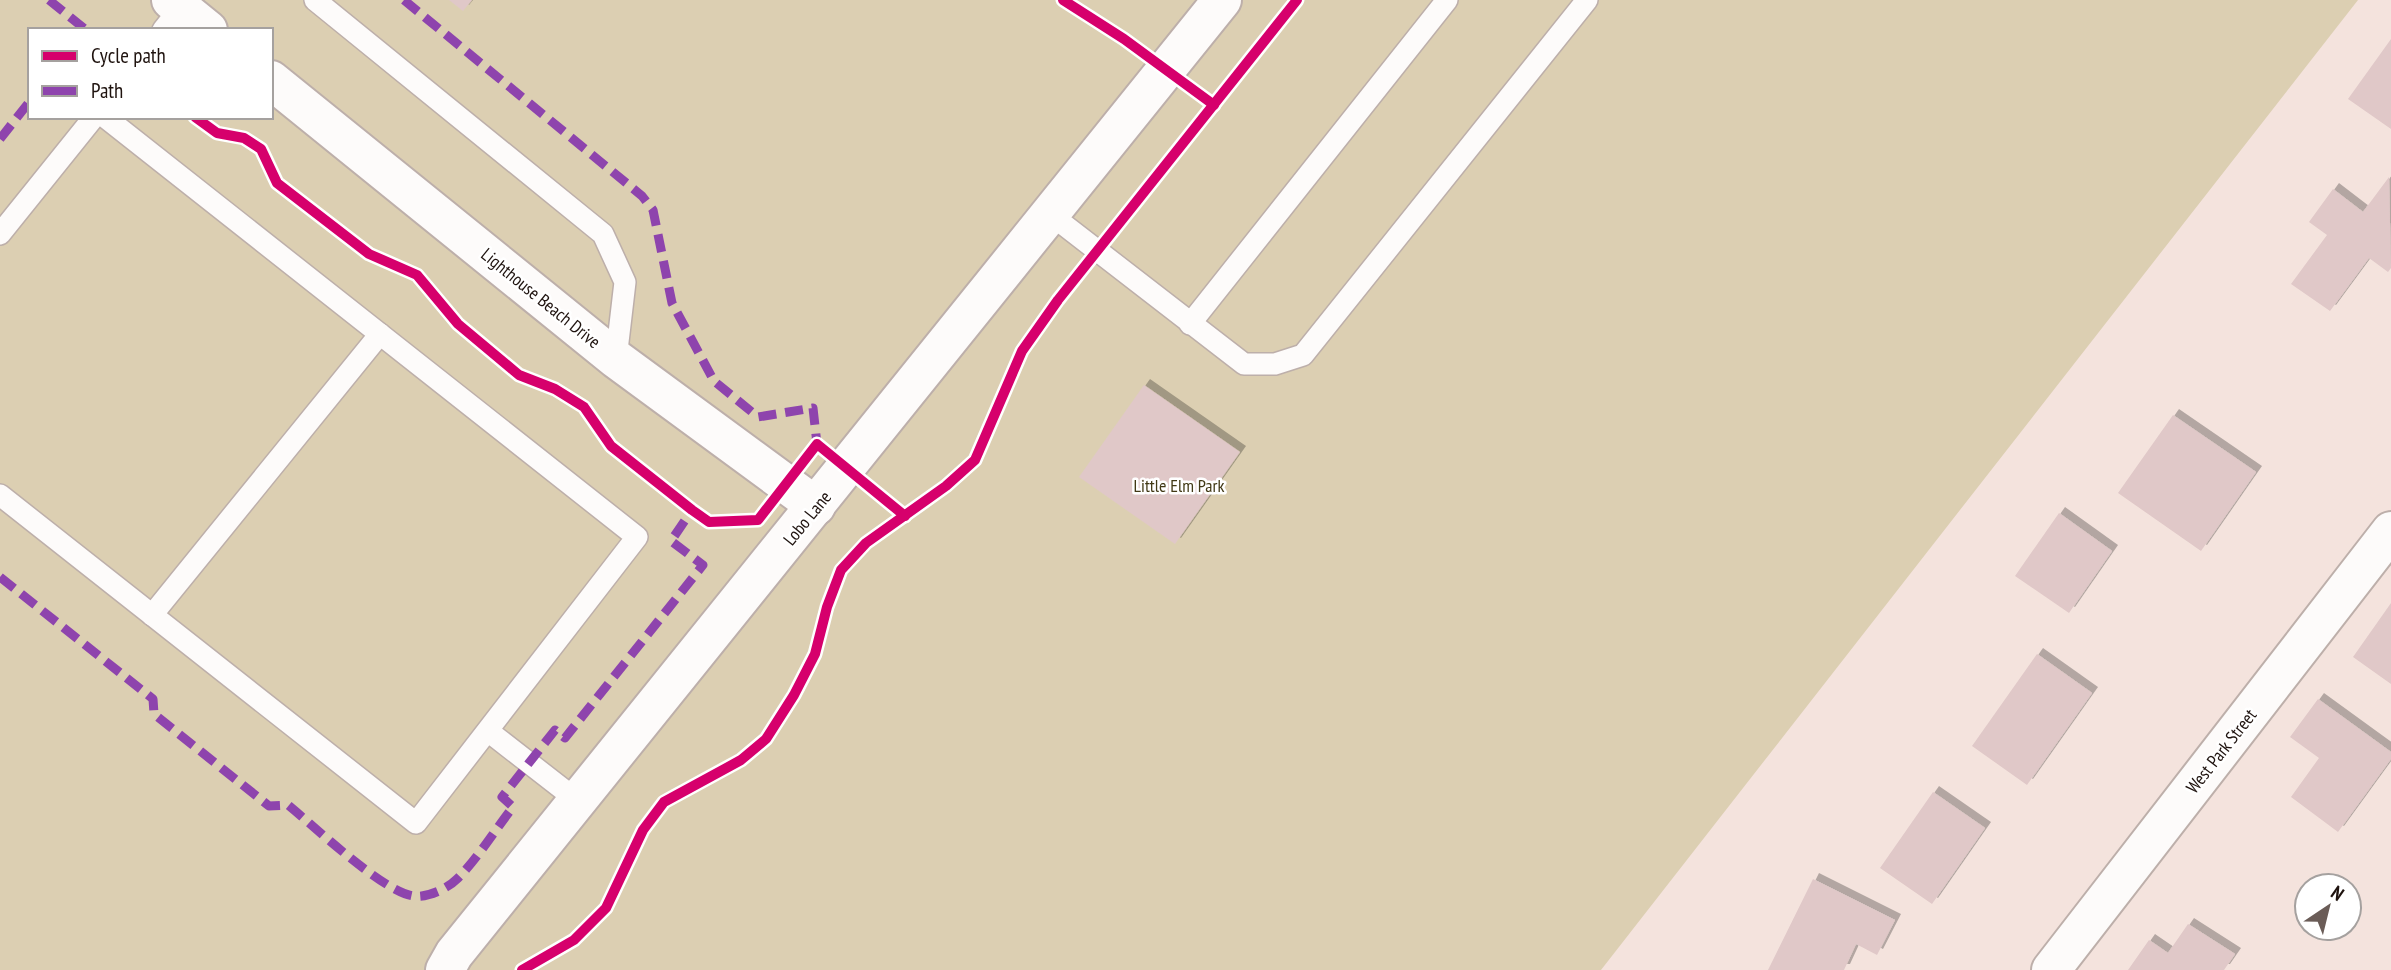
<svg xmlns="http://www.w3.org/2000/svg" width="2391" height="970" viewBox="0 0 2391 970" font-family="'PT Sans Narrow',sans-serif">
<defs>
<filter id="shadow"><feDropShadow dx="6" dy="-6" stdDeviation="0" flood-color="#0004"/></filter>
</defs>
<rect width="100%" height="100%" fill="#f4e3dd"/>
<path fill="#dccfb2" fill-rule="evenodd" d="M0 0H2358L1601 970H0ZM30 30H271V117H30Z"/>
<g fill="#e0c8c8" filter="url(#shadow)">
<polygon points="449,0 472,0 463,11"/>
<polygon points="2391,39 2391,129 2348,99"/>
<polygon points="2389,177 2391,268 2388,272 2369,258 2330,311 2291,284 2327,235 2309,222 2333,189 2363,212"/>
<polygon points="1144,385 1240,452 1175,544 1079,477"/>
<polygon points="2173,415 2256,472 2201,551 2118,493"/>
<polygon points="2059,513 2112,551 2069,613 2015,576"/>
<polygon points="2391,603 2391,684 2353,657"/>
<polygon points="2037,654 2092,693 2027,785 1972,746"/>
<polygon points="2318,699 2391,752 2391,759 2338,832 2291,797 2319,758 2290,737"/>
<polygon points="1933,792 1985,828 1932,904 1880,868"/>
<polygon points="1813,879 1895,920 1877,955 1856,944 1844,970 1768,970"/>
<polygon points="2188,924 2235,954 2224,970 2128,970 2149,940 2168,953"/>
</g>
<g fill="none" stroke-linecap="round" stroke-linejoin="round">
<g stroke="#bdafaa" stroke-width="24">
<g id="lane">
<polyline points="315,0 603,234 625,282 616,359"/>
<polyline points="163,30 186,1"/>
<polyline points="1050,214 1244,364 1275,364 1303,355 1587,0"/>
<polyline points="0,234 94,117"/>
<polyline points="1190,324 1447,0"/>
<polyline points="0,495 416,823 637,537 105,117"/>
<polyline points="152,615 380,334"/>
<polyline points="488,731 578,801"/>
</g>
</g>
<g stroke="#bdafaa" stroke-width="42">
<g id="street">
<polyline points="171,0 208,30"/>
<polyline points="271,80 616,359 816,506"/>
<polyline points="445,970 454,954 1222,0"/>
<polyline points="2051,970 2391,531"/>
</g>
</g>
<use href="#lane" stroke="#fdfbfa" stroke-width="21"/>
<use href="#street" stroke="#fdfbfa" stroke-width="38"/>
<g stroke="#8e44ad" stroke-width="9" stroke-dasharray="18 9" stroke-linecap="butt">
<polyline points="49,0 86,30"/>
<polyline points="404,0 642,196 653,210 672,303 714,381 758,417 813,408 817,444"/>
<polyline points="0,139 30,101"/>
<path d="M0 577 153 699 154 714 269 806 288 805C315 827 382 891 413 896 427 898 447 889 457 879 478 858 495 830 513 807L502 797 555 730 565 738 703 565 671 541 692 510"/>
</g>
<g stroke="#fff" stroke-width="15">
<g id="cycleway">
<polyline points="1063,0 1124,39 1214,105"/>
<polyline points="195,117 217,133 244,138 261,149 277,183 369,254 417,275 458,324 519,375 555,389 584,407 611,446 692,510 709,522 758,520 817,444 905,516"/>
<polyline points="522,970 574,940 606,908 643,830 664,802 741,760 766,739 794,695 815,654 827,607 841,570 866,543 946,486 975,460 1022,351 1058,300 1297,0"/>
</g>
</g>
<use href="#cycleway" stroke="#d6006c" stroke-width="10"/>
</g>
<g text-anchor="middle" dominant-baseline="central" stroke-width="5" stroke-linejoin="round" paint-order="stroke">
<g font-size="18" fill="#1f130f" stroke="#fff">
<text transform="translate(541 298) rotate(39)">Lighthouse Beach Drive</text>
<text transform="translate(807 518) rotate(-51)">Lobo Lane</text>
<text transform="translate(2221 751) rotate(-52)">West Park Street</text>
</g>
<g font-size="18" fill="#413915" stroke="#fff">
<text x="1179" y="485">Little Elm Park</text>
</g>
</g>
<rect x="28" y="28" width="245" height="91" fill="#ffffff" stroke="#a5a19f" stroke-width="2"/>
<rect x="42" y="51" width="35" height="10" fill="#d6006c" stroke="#a5a19f" stroke-width="2"/>
<text x="91" y="63" font-size="21" fill="#1f130f">Cycle path</text>
<rect x="42" y="86" width="35" height="10" fill="#8e44ad" stroke="#a5a19f" stroke-width="2"/>
<text x="91" y="98" font-size="21" fill="#1f130f">Path</text>
<g transform="translate(2328 907) rotate(35)"><circle r="33" fill="#ffffff" stroke="#a5a19f" stroke-width="2"/>
<path d="M0-5L12 26L0 18L-12 26Z" fill="#6a5c57"/>
<text y="-10" font-size="19" font-weight="bold" text-anchor="middle" fill="#1f130f">N</text>
</g>
</svg>
